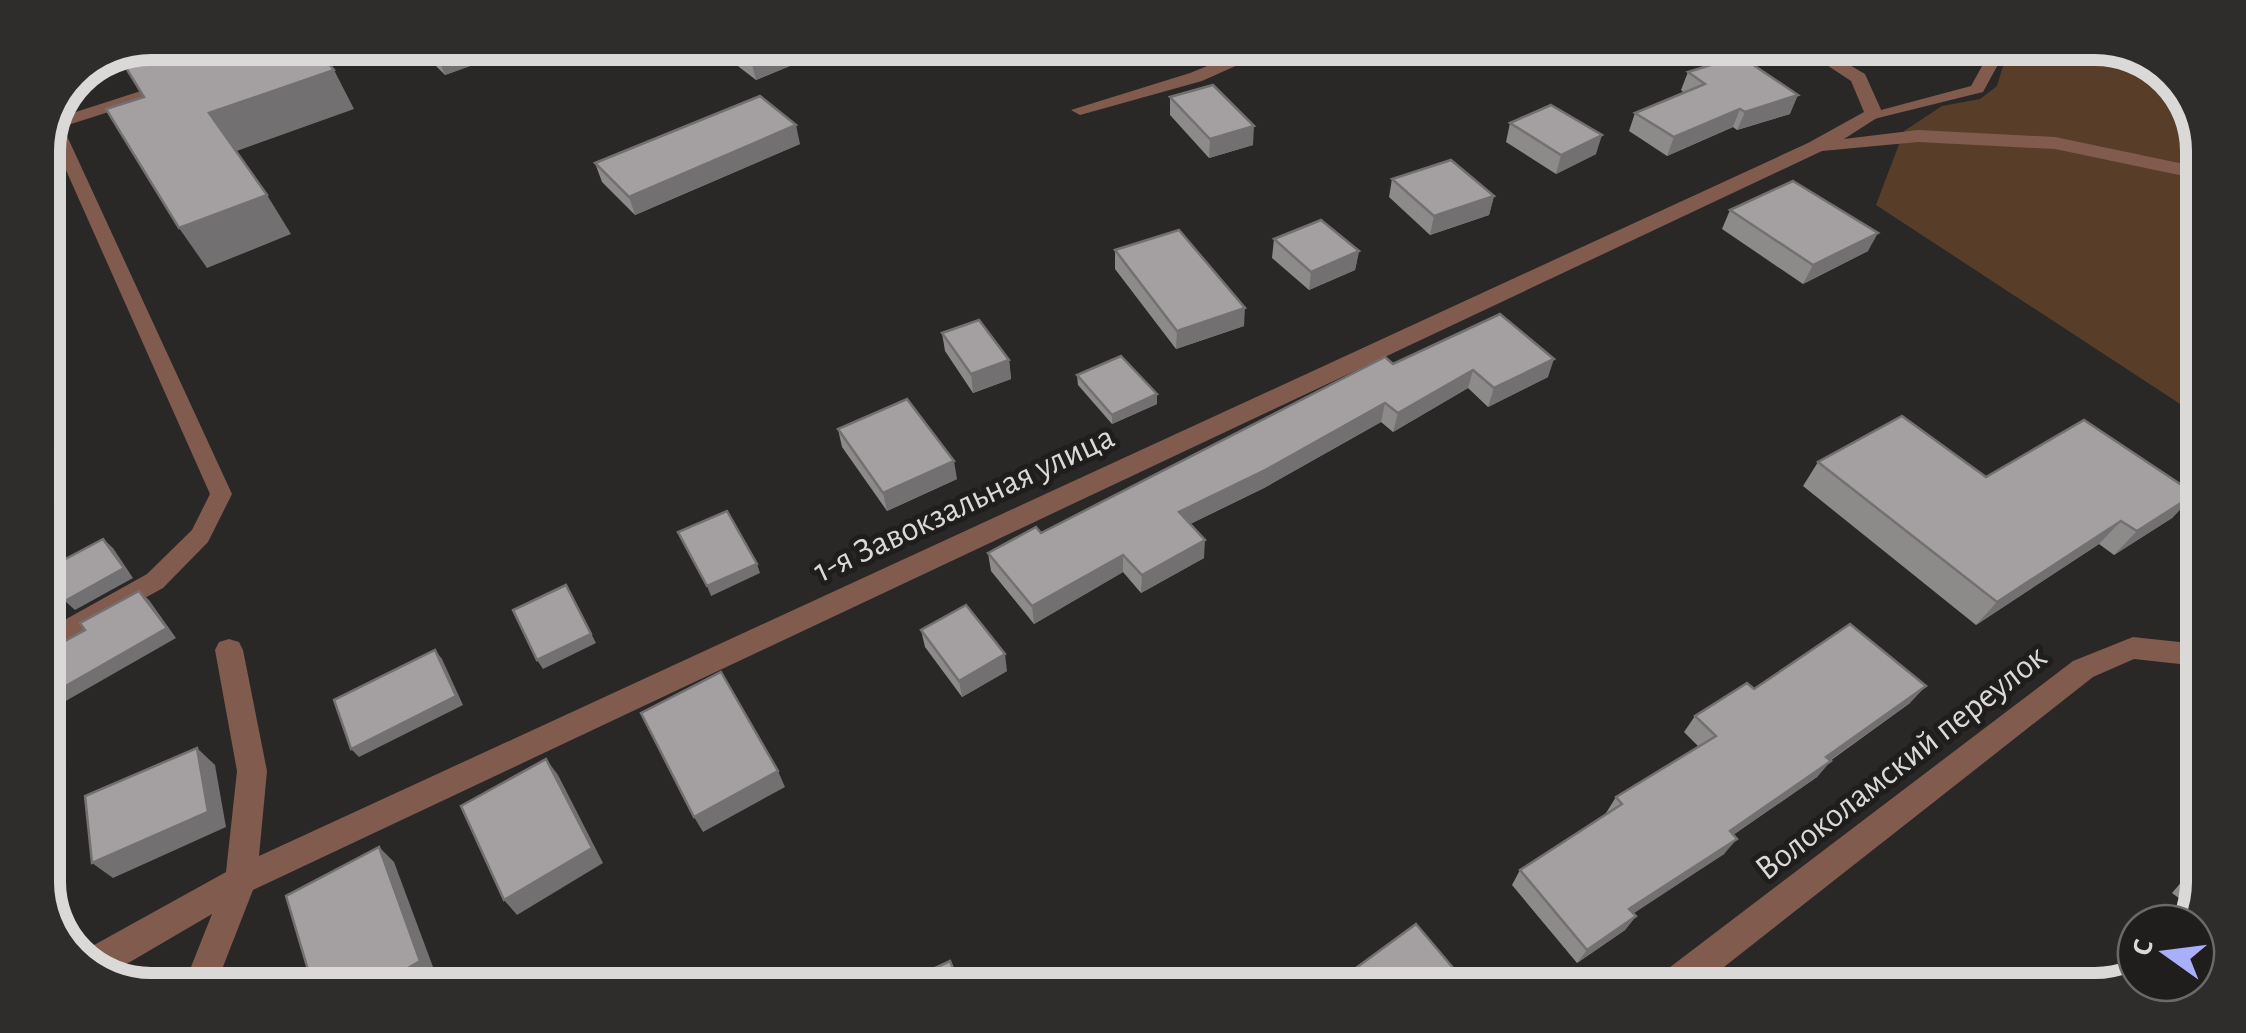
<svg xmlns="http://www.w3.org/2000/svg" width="2246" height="1033" viewBox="0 0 2246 1033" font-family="'Alegreya Sans',sans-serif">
<rect width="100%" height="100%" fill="#2a2727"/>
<polygon fill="#583e29" points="2008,50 2137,51 2185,90 2203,144 2200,417 1876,205 1904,131 1942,106 1980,99 1997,86"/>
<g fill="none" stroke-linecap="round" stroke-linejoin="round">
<g fill="#805b4e" fill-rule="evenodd">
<polygon points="1991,50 2006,50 1983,92 1874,119 1866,114 1971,86"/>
<polygon points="55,118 61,123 232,494 208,542 163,588 43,654 43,632 147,574 192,530 210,494 49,132"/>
</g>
<g fill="#805b4e" fill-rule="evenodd">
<polygon points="1254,47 1278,47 1202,81 1080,115 1071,110 1190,73"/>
<polygon points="1804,50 1824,50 1865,74 1883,114 1844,139 1918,130 2055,137 2203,168 2203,180 2055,149 1918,142 1822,151 253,890 217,982 185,982 212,914 130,962 101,975 76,955 226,872 237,771 215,650 219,642 229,639 239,642 243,650 267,771 259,856 1808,143 1864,112 1851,81"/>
<polygon points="175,80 181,81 181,89 49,131 54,119"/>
<polygon points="2133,637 2198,644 2198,666 2134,659 2093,677 1696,989 1653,989 1657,977 2073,661"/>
</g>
</g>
<g fill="#8d8a8a">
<polygon points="414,44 506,44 509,52 445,75"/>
<polygon points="716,45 841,45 756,80 717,50"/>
<polygon points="1688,72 1790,114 1737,130 1733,127 1667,156 1629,131 1635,113 1684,93 1681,90"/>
<polygon points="1170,97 1253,145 1209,158 1170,115"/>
<polygon points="1510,123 1596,154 1556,174 1506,142"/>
<polygon points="800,144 635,215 602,182 595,163"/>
<polygon points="1392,179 1494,196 1489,215 1430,235 1389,197"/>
<polygon points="1730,210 1868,251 1803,284 1722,229"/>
<polygon points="1274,239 1359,251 1355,270 1309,290 1272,258"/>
<polygon points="1115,250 1244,326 1176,349 1115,269"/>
<polygon points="1500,314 1548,377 1488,407 1468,388 1393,432 1381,422 1264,488 1190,524 1204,558 1141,593 1123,572 1034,624 991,571 988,553 1041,533"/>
<polygon points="942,333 1009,360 1011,379 973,393 945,351"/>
<polygon points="1077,375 1157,394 1157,404 1112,424 1078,385"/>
<polygon points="838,429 957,479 887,511 842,447"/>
<polygon points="1818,462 1986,477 2195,494 2172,518 2114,555 2099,544 1976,625 1803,486"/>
<polygon points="921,630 1007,671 962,697 925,647"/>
<polygon points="1754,689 1910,703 1830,761 1817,777 1733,835 1724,854 1633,913 1636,916 1625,930 1577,963 1512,885 1520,870 1607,814 1606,813 1616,797 1699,747 1684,732 1695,716"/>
<polygon points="2196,865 2195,910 2172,893"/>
</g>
<g fill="#737071">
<polygon points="166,43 271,43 139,87 120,57"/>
<polygon points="438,44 506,44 509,52 445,75 432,46"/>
<polygon points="747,45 841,45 756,80"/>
<polygon points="334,70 354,109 234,152 209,113"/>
<polygon points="1798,95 1790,114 1737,130 1745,112"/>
<polygon points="1740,109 1733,127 1667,156 1674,137"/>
<polygon points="796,125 800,144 635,215 629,197"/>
<polygon points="1254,126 1253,145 1209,158 1210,139"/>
<polygon points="1602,135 1596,154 1556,174 1561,155"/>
<polygon points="267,195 291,234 207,268 179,228"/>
<polygon points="1494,196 1489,215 1430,235 1434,216"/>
<polygon points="1878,233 1868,251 1803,284 1813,265"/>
<polygon points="1359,251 1355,270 1309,290 1311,272"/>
<polygon points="1245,308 1244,326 1176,349 1177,331"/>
<polygon points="1554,359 1548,377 1488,407 1494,388"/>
<polygon points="1009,360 1011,379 973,393 971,374"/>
<polygon points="1473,370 1468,388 1393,432 1398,413"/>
<polygon points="1157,394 1157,404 1112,424 1112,415"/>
<polygon points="1385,403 1381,422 1264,488 1178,530 1179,512"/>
<polygon points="954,461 957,479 887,511 883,493"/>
<polygon points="2195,494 2172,518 2114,555 2137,531"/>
<polygon points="2121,521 2099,544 1976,625 1997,602"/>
<polygon points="103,539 113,548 133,578 75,610 65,601"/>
<polygon points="1205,540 1204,558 1141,593 1142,575"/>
<polygon points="1123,555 1123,572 1034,624 1032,606"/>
<polygon points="757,564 760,573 711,596 707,586"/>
<polygon points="566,585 596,643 543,669 537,660"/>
<polygon points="139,591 149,600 176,638 43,714 43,699"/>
<polygon points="435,650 442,659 463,705 359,757 351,749"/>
<polygon points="1005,654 1007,671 962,697 959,681"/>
<polygon points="1926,686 1910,703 1812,773 1826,757"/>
<polygon points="197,748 215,765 226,827 113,878 92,863"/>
<polygon points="546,759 558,775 603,863 517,915 504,900"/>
<polygon points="1831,761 1817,777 1717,846 1730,831"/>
<polygon points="778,771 785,787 703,832 694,817"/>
<polygon points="1737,839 1724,854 1619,923 1629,909"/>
<polygon points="379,847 394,862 436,975 421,983 382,983"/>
<polygon points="1636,916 1625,930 1577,963 1587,950"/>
</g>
<g fill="#a4a0a1" stroke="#737071" stroke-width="2.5">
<polygon points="151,42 166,43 120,57 119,56"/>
<polygon points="184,43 311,43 334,70 209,113 267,195 179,228 106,109 144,97 123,63"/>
<polygon points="1740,56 1798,95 1745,112 1740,109 1674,137 1635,113 1705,84 1688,72"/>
<polygon points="1213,85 1254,126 1210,139 1170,97"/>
<polygon points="760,96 796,125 629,197 595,163"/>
<polygon points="1551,105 1602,135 1561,155 1510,123"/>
<polygon points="1451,160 1494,196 1434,216 1392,179"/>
<polygon points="1793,181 1878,233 1813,265 1730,210"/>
<polygon points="1321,220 1359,251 1311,272 1274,239"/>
<polygon points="1179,230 1245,308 1177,331 1115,250"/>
<polygon points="1500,314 1554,359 1494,388 1473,370 1398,413 1385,403 1267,469 1179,512 1205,540 1142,575 1123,555 1032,606 988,553 1036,527 1041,533 1385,357 1393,364"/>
<polygon points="979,320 1009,360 971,374 942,333"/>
<polygon points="1121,356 1157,394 1112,415 1077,375"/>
<polygon points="907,399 954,461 883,493 838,429"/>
<polygon points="1902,416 1986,477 2084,420 2195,494 2137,531 2121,521 1997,602 1818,462"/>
<polygon points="727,511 757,564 707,586 678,532"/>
<polygon points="103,539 124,568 65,601 45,570"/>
<polygon points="566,585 591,634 537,660 513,610"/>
<polygon points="139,591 167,628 43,699 43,653 85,630 80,623"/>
<polygon points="966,605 1005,654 959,681 921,630"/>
<polygon points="1850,624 1926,686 1826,757 1831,761 1730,831 1737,839 1629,909 1636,916 1587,950 1520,870 1622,804 1616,797 1716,736 1695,716 1747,683 1754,689"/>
<polygon points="435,650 456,696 351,749 334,700"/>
<polygon points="721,672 778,771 694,817 641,713"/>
<polygon points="197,748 208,812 92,863 85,796"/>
<polygon points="546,759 592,848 504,900 461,806"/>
<polygon points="379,847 420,961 382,983 312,983 286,896"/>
<polygon points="1416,924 1470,988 1330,987"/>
<polygon points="950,961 960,986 899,985"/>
<polygon points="1312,970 1326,987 1289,987"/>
</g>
<g text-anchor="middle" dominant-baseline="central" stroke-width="10" stroke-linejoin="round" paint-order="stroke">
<g font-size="35" fill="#dbd8d8" stroke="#201d1d">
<text transform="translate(964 504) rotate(-25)">1-я Завокзальная улица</text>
<text transform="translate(1901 763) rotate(-38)">Волоколамский переулок</text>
</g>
</g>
<path d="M0 0H2246V1033H0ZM151 60H2095A91 91 0 0 1 2186 151V882A91 91 0 0 1 2095 973H151A91 91 0 0 1 60 882V151A91 91 0 0 1 151 60Z" fill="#2f2c2c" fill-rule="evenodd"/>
<path fill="none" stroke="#dbd8d8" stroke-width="12" d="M151 60H2095A91 91 0 0 1 2186 151V882A91 91 0 0 1 2095 973H151A91 91 0 0 1 60 882V151A91 91 0 0 1 151 60Z"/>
<g transform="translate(2166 953) rotate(284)"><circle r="48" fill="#201d1d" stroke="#6b6868" stroke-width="2.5"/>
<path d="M0-8L18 38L0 25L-18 38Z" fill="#a8b0fc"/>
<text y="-15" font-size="28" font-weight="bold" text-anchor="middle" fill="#dbd8d8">С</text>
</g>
</svg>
